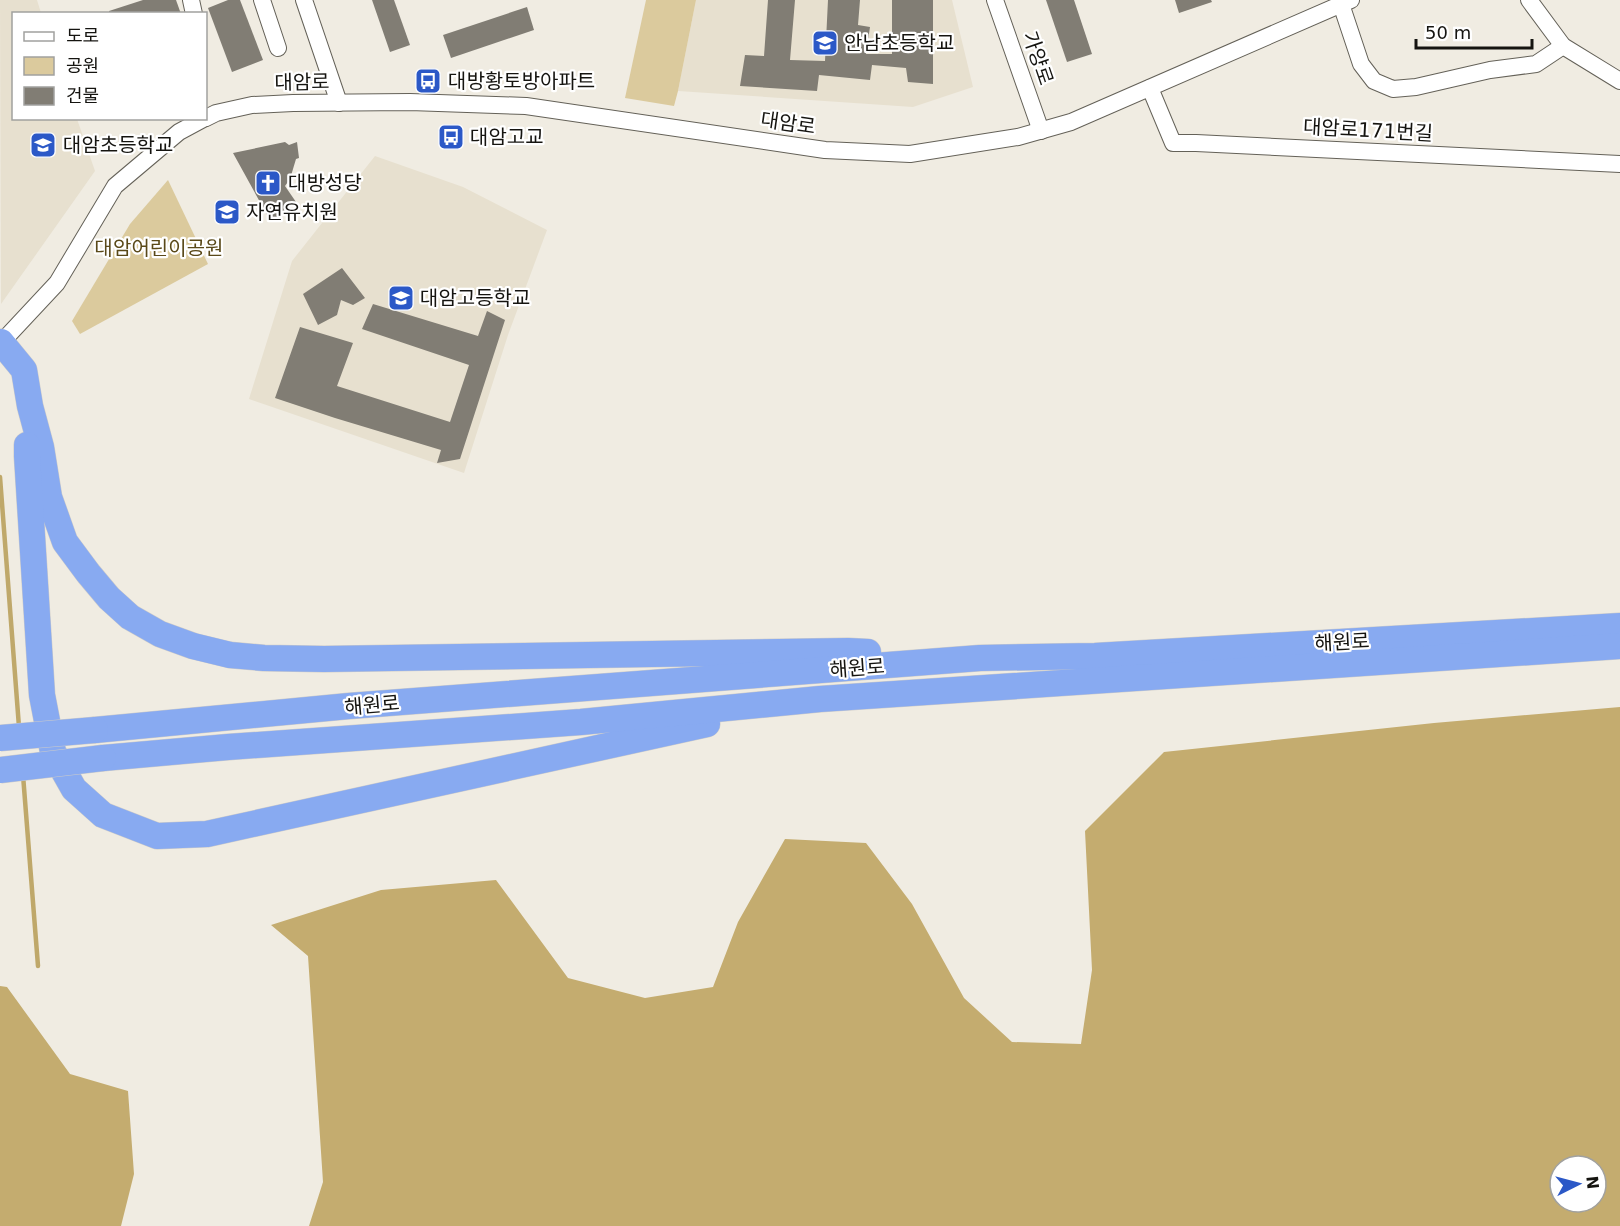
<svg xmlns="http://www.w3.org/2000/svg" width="1620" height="1226" viewBox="0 0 1620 1226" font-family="'DejaVu Sans','Noto Sans KR',sans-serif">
<rect width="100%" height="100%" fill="#f0ece2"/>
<g fill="#e7e0cf">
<polygon points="0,0 37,0 41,13 14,14 14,118 77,119 95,171 1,304"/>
<polygon points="696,0 952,0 973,87 913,107 678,91"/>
<polygon points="375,156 463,187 547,230 508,335 464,473 249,399 292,261"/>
</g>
<g fill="#dbca9d">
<polygon points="646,0 696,0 678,91 674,106 625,98"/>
<polygon points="168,180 208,264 80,334 72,321 130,224"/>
</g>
<g fill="#c4ac6f" fill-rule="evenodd">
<path d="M1620 707V1226H309L323 1182 308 956 271 925 381 890 496 880 568 978 645 998 713 987 738 922 785 839 866 843 912 904 964 998 1012 1042 1081 1044 1092 970 1085 831 1164 752 1434 723ZM1560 1166H1596V1202H1560Z"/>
<polygon points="0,986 7,987 70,1074 128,1091 134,1174 121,1226 0,1226"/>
</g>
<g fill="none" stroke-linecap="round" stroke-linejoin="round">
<g stroke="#bfa86a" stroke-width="4.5">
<polyline points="0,477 19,727"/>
<polyline points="23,775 38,966"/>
</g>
</g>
<g fill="#817d74">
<polygon points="143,0 176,0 181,14 109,14 109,11"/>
<polygon points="228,0 240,0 263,60 232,72 208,8"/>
<polygon points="372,0 394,0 410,45 390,52"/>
<polygon points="768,0 795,0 790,60 825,61 828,0 860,0 858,25 870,27 866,54 892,54 892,0 933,0 933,84 908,82 906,68 872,65 870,80 819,75 817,91 740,86 745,55 764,56"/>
<polygon points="1046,0 1074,0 1092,54 1067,62"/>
<polygon points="1175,0 1211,0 1212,2 1179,13"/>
<polygon points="527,7 534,30 451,58 443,35"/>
<polygon points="285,142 289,145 297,142 299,158 296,159 290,179 285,186 296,202 271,222 233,153"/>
<polygon points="342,268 365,298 353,305 341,300 337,315 318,325 303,294"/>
<polygon points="373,304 478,336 487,311 505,320 460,459 437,463 441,450 335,418 275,398 300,327 353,343 337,386 450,422 469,365 362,329"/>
</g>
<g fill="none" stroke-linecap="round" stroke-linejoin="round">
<g stroke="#646158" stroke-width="18">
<g id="minor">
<polyline points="191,0 194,14"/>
<polyline points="262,0 278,48"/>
<polyline points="304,0 339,103"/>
<polyline points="995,0 1041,131"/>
<polyline points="1529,0 1563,46 1620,81"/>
<polyline points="1341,4 1361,64 1374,81 1393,89 1416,87 1490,70 1536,64 1563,46"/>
<polyline points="1150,88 1173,143 1196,143 1620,164"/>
<polyline points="206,118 216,113 252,105 293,103 410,102 526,106 825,150 910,154 1018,137 1071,122 1351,0"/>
<polyline points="0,344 57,283 115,186 179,132 205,118"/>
</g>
</g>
<g stroke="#cccbca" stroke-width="27">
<g id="highway">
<polyline points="1,342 24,370 30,406 41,447 49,497 65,542 88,573 109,598 130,617 160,634 193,646 230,655 264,658 324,659 848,651 868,652"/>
<polyline points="27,445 27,456 42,695 53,752 74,789 103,815 157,836 207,834 707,724"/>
<polyline points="95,730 349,706 980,658 1095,656 1620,626"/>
<polyline points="103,758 228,747 581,722 820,699 1620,646"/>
</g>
</g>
<use href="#minor" stroke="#fff" stroke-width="16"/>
<use href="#highway" stroke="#88aaf1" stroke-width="26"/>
<g stroke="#cccbca" stroke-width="27" stroke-linecap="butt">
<g id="highway-bridge">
<polyline points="0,738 95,730"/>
<polyline points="0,770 103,758"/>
</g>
</g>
<use href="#highway-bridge" stroke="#88aaf1" stroke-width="26"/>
</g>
<defs>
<g id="school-square" transform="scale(1.35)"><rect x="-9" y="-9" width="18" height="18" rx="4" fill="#2b58c7" stroke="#fff"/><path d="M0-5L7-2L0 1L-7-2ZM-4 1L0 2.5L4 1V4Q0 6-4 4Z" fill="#fff"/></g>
<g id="bus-square" transform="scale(1.35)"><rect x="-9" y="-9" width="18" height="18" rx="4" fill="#2b58c7" stroke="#fff"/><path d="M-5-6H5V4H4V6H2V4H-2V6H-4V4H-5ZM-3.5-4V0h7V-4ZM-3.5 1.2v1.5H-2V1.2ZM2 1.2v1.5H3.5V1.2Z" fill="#fff"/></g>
<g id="church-square" transform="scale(1.35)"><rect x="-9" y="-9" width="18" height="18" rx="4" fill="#2b58c7" stroke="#fff"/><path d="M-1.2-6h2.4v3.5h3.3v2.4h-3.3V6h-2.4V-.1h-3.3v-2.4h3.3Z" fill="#fff"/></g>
</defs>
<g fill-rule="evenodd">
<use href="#school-square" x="825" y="43"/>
<use href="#bus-square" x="428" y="81"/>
<use href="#bus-square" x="451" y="137"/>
<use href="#school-square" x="43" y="145"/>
<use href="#church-square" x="268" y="183"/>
<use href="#school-square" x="227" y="212"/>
<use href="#school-square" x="401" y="298"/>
</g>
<g text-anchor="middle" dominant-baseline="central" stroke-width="4.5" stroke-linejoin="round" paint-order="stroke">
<g font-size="20" fill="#151410" stroke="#fff" text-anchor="start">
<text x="844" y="43">안남초등학교</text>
<text x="448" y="81">대방황토방아파트</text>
<text x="470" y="137">대암고교</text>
<text x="63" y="145">대암초등학교</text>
<text x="288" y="183">대방성당</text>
<text x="246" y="212">자연유치원</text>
<text x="420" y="298">대암고등학교</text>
</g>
<g font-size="20" fill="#151410" stroke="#fff">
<text transform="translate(1038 58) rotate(71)">가양로</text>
<text transform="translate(302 82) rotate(-1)">대암로</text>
<text transform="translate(788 123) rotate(8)">대암로</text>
<text transform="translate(1368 130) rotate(3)">대암로171번길</text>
<text transform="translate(1342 642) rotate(-3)">해원로</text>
<text transform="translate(857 668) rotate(-4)">해원로</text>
<text transform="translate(372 705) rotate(-5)">해원로</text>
</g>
<g font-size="20" fill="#5a4919" stroke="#fff">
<text x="159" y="248">대암어린이공원</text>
</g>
</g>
<rect x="12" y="12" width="195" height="108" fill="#ffffff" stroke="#a1a19f" stroke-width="1.5"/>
<rect x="24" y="32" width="30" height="9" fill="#ffffff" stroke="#a1a19f" stroke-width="1.5"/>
<text x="66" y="42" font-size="18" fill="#151410">도로</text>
<rect x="24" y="57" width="30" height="18" fill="#dbca9d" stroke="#a1a19f" stroke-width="1.5"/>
<text x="66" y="72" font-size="18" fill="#151410">공원</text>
<rect x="24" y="87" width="30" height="18" fill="#817d74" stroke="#a1a19f" stroke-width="1.5"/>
<text x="66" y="102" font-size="18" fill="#151410">건물</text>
<g transform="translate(1578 1184) rotate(84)"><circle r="28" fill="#ffffff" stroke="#a1a19f" stroke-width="1.5"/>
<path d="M0-4.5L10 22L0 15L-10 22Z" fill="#2b58c7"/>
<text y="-9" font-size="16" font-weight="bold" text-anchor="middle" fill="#151410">N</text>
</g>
<path d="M1416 39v9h116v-9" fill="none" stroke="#151410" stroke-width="3"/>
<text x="1425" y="39" font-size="18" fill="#151410" stroke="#ffffff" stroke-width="4.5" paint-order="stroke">50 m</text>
</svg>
